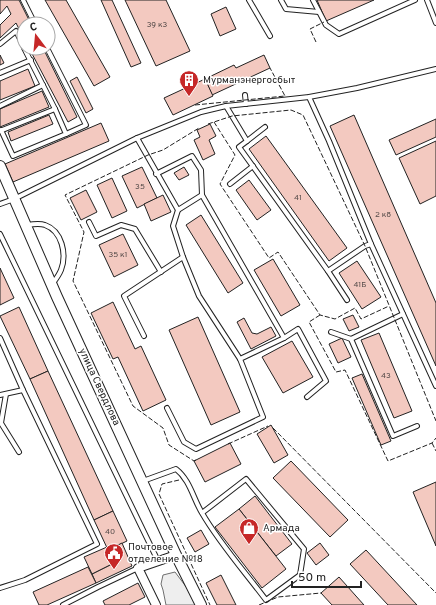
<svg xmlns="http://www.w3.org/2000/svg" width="436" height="605" viewBox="0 0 436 605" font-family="Overpass,sans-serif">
<rect width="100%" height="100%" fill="#fff"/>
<polygon fill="#eee" stroke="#6f6f6f" points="175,572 187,588 196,605 166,605 163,590 161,584 163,575"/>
<g fill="#f3c9c0" stroke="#222">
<polygon points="0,0 19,0 31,24 24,24 24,39 16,23 0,38 0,25 11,14 7,6 0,14"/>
<polygon points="45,0 66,0 110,77 94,86"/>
<polygon points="101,0 112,0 141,63 131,67"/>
<polygon points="125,0 166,0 190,51 156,66"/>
<polygon points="317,0 374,0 326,21"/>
<polygon points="226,7 236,29 220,36 211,14"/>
<polygon points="29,48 43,48 77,117 68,122"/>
<polygon points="0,55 4,63 0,65"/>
<polygon points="264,55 270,68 212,95 205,79 234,65 236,68"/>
<polygon points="28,69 35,86 0,100 0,81"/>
<polygon points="77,77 93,109 86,113 70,81"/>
<polygon points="205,79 213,96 173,115 164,98"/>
<polygon points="42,91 49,107 0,127 0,109"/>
<polygon points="49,115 53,124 11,141 8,132"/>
<polygon points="354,115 436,303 436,366 330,126"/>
<polygon points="436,119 436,137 396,155 389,140"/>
<polygon points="101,123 109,141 13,182 5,164"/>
<polygon points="210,124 216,136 209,140 215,154 203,160 194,140 200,137 197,130"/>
<polygon points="266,136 347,248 329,261 249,149"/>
<polygon points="436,141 436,196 420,204 399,158"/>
<polygon points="142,167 157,198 137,208 122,176"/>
<polygon points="184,167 189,175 179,180 174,173"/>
<polygon points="112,178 127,211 112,218 97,185"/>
<polygon points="249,180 271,210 257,220 236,190"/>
<polygon points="86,190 97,212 81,220 70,198"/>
<polygon points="163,195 171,212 151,221 144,204"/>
<polygon points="201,215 243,283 228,293 186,225"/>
<polygon points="123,234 138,265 114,277 99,245"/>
<polygon points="273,259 300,305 281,316 254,270"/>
<polygon points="357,261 381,297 362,309 339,273"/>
<polygon points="0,268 14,298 0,305"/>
<polygon points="113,302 135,349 141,346 166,400 143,411 118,357 113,359 91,313"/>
<polygon points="19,307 48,371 30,379 0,316"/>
<polygon points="353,315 359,327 349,331 343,319"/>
<polygon points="198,317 240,412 211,425 169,330"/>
<polygon points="244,318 252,333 257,334 271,327 276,336 251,349 237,322"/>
<polygon points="379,333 412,411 394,418 361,340"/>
<polygon points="342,338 351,357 338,363 329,344"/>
<polygon points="292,341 313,377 283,393 262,357"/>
<polygon points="48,371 113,511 94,520 30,379"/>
<polygon points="362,374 391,441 381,445 352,378"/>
<polygon points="271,425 288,455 274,463 257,434"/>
<polygon points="230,443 241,464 205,482 194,461"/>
<polygon points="291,461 348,520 330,537 273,478"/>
<polygon points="436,482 436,546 413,492"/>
<polygon points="255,496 292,544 276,556 239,509"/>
<polygon points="239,509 286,569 262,588 215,527"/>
<polygon points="113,511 127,541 108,550 94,520"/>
<polygon points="201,530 209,544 195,552 187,538"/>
<polygon points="122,543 132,566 96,583 92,574 114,563 108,550"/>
<polygon points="320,543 329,555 316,565 307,553"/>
<polygon points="107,547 114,563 92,574 84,557"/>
<polygon points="366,550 417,605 388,605 350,564"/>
<polygon points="88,567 96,583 47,605 39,605 33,592"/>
<polygon points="221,575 236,605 217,605 206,583"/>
<polygon points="339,577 364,605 332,605 321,593"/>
<polygon points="138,583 145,597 129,605 105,605 103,601"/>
</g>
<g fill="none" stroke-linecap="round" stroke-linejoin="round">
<g stroke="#222" stroke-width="6">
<g id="service">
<polyline points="23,0 35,24"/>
<polyline points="249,0 270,36"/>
<polyline points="281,0 286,9 319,12"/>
<polyline points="313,0 326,25 339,34 415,0"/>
<polyline points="427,0 436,23"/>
<polyline points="0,44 16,31 24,47"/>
<polyline points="47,48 86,125 66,134"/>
<polyline points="0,73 31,60"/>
<polyline points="245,95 246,104"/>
<polyline points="309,97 329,141 371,244 436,386"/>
<polyline points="0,106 43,85"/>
<polyline points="226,106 247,141 265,127"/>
<polyline points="1,130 13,156 66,134 55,109 24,48"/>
<polyline points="0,131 55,109"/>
<polyline points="137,138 178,210 202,195 284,338 240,359 263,417 196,449 184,442 167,408"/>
<polyline points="247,141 239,147 328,271 347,300"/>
<polyline points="156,174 192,156 201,170 202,195"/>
<polyline points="230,184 253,166"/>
<polyline points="0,204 14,199 137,138 201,112 226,106 309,97 357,88 436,69"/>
<polyline points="178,210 173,226 183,257 199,296 240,359"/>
<polyline points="89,222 96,236 121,225 135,229 161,272"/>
<path d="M27 225C33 224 40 223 45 225 62 231 67 254 61 270 59 275 56 279 53 283"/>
<polyline points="0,234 158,561"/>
<polyline points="328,271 365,246 371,244"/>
<polyline points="331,332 351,339 403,314"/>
<polyline points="144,336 124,296 183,257"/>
<polyline points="0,338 23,390 97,544 25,580 0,588"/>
<polyline points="284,338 298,329 326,381 307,397"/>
<polyline points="351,339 393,436 417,426"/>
<polyline points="6,394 1,423 19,452"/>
<polyline points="0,395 23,390"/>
<path d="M143 481 176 469C190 480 193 498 202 513 220 544 245 572 266 600L300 575 304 549 246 479 202 513"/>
<polyline points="63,605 98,587 138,568"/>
</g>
</g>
<g stroke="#222" stroke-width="10">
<polyline id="minor" points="156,605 138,568 176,555"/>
</g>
<g stroke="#222" stroke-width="12">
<polyline id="tertiary" points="0,166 57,297 176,555 201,605"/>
</g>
<use href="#service" stroke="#fff" stroke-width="4"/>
<use href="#minor" stroke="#fff" stroke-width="8"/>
<use href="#tertiary" stroke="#fff" stroke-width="10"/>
<g stroke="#222" stroke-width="1" stroke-dasharray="5 2" stroke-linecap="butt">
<polyline points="316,42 310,29 324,22"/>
<polyline points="195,105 285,96 270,68"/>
<polyline points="214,122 235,155 220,184 269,258 278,252 320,315 335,319 355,308 361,319 389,306"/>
<polyline points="208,124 232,116 291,110 303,115 365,246 436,421"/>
<polyline points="320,315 309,322 336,372 345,370 388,461 432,443 436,438"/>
<polyline points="273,428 436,593"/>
<polyline points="432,443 436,451"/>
<polyline points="228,444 268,426"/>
<polyline points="196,460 194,461 169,445 163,428 133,406 73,281 84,232 65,195 148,155 163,150 199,128"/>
<polyline points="179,480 162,484 159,494 210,605"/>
<polyline points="259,605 278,597 321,593"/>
</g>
</g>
<defs>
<g id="building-pin" transform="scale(1)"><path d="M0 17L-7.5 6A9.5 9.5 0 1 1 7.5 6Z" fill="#c62828" stroke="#fff"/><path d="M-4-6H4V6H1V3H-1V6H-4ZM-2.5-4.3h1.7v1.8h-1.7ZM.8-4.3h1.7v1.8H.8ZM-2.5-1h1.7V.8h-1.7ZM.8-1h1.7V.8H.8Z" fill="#fff"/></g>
<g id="shop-pin" transform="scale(1)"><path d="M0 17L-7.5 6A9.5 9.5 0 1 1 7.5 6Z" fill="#c62828" stroke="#fff"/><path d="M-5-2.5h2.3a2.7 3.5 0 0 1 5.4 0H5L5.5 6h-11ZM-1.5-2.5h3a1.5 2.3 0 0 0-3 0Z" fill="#fff"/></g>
<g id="civic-pin" transform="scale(1)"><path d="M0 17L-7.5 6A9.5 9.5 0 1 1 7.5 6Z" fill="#c62828" stroke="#fff"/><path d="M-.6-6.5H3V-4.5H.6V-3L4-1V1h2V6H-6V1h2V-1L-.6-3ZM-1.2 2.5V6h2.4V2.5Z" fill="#fff"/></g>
</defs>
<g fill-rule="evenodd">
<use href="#building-pin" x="189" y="80"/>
<use href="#shop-pin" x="249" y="528"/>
<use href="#civic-pin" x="114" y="553"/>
</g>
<g text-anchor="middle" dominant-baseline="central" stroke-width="3" stroke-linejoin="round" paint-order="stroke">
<g font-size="8" fill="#564c4a">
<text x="157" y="25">39 к3</text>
<text x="140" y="187">35</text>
<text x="298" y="198">41</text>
<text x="383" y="215">2 к8</text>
<text x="118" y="255">35 к1</text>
<text x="360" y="285">41Б</text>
<text x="386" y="376">43</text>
<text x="110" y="532">40</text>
</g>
<g font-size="10" fill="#222" stroke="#fff" text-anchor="start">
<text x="203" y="80">Мурманэнергосбыт</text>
<text x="263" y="528">Армада</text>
<text x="128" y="547">Почтовое<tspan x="128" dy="12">отделение №18</tspan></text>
</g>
<g font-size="10" fill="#222" stroke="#fff">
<text transform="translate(99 387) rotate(65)">улица Свердлова</text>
</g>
</g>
<g transform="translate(36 36) rotate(344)"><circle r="19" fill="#ffffff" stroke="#a7a7a7"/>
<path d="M0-3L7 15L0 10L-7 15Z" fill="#c62828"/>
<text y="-6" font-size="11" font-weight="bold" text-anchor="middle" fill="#222222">С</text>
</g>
<path d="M292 581v6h69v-6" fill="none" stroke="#222222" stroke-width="2"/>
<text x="298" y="581" font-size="12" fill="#222222" stroke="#ffffff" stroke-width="3" paint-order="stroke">50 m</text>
</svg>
